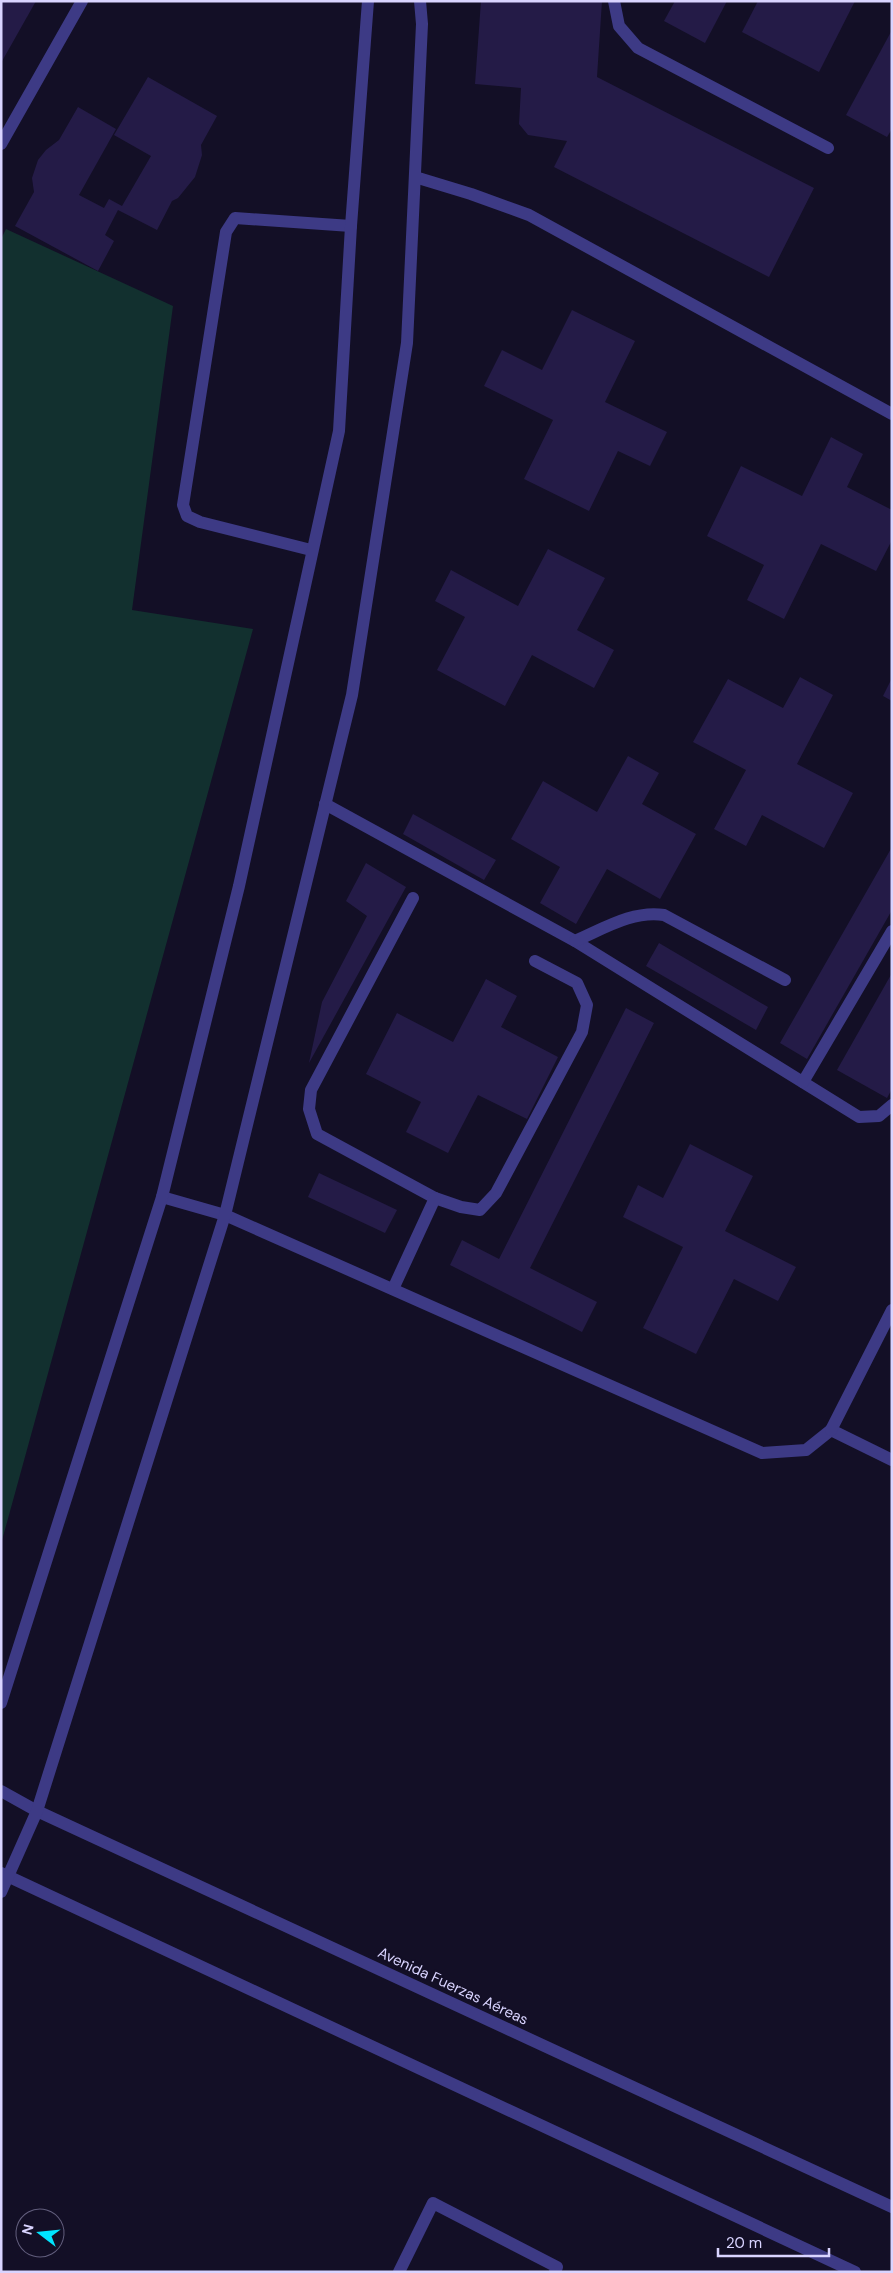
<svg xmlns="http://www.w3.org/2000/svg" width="893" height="2273" viewBox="0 0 893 2273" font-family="'DM Sans',sans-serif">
<rect width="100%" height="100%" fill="#130f26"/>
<polygon fill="#12302f" points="6,229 173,306 132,610 253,629 1,1544 1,239"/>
<g fill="#241b47">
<polygon points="1,1 36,1 1,63"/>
<polygon points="481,1 602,1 597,77 814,188 769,277 554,167 567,141 528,135 519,124 521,88 475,84"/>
<polygon points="675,1 727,1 705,43 664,21"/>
<polygon points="758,1 855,1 819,72 742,32"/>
<polygon points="892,30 892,129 887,137 846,115"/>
<polygon points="148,77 217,116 201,145 202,155 195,177 178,198 172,201 157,230 118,210 105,235 114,241 98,271 15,226 34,192 32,178 38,160 46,150 59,140 78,107 116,129 79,195 104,208 109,199 122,206 151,156 114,135"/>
<polygon points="572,310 635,341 605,402 667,432 650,466 618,451 589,511 524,479 553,420 484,386 502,350 542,370"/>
<polygon points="831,437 863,454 847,487 892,510 892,540 876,571 821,544 784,619 747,600 764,565 707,536 741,466 802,496"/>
<polygon points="548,549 605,578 577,630 614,650 594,688 532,655 505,706 437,670 465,617 435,601 451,570 518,606"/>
<polygon points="800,677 833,695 797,764 853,793 824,848 762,815 746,846 714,829 746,770 693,742 728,679 783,708"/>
<polygon points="892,678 892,701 883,696"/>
<polygon points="628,756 659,773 642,804 696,834 660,899 607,869 576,924 540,903 560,867 511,839 543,781 597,812"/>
<polygon points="413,814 496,860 484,880 403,834"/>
<polygon points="892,847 892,910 807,1059 780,1043"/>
<polygon points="366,863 406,887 309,1063 322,1002 367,916 346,901"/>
<polygon points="659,943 768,1007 756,1030 646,966"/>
<polygon points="892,973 892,1089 887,1098 837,1070"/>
<polygon points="486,979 517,996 501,1027 558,1057 527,1119 478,1095 448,1153 406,1132 421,1102 366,1074 397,1013 453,1042"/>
<polygon points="626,1008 654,1023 530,1268 597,1302 582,1332 450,1265 462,1240 499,1259"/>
<polygon points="690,1144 753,1176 725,1231 796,1267 778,1301 734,1279 696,1354 643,1328 683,1247 623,1217 638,1185 663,1198"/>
<polygon points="319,1173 397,1210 385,1233 308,1197"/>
</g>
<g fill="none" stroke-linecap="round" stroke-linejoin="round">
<g stroke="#3d3a85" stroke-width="12">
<polyline points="614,1 619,26 638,48 828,148"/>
<polyline points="1,144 82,1"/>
<polyline points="415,177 471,194 529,215 892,414"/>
<polyline points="311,550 200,522 187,516 183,505 226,232 235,218 351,226"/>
<polyline points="325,804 575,941 859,1117 879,1116 892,1105"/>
<polyline points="413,898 311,1090 309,1109 317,1134 435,1198 461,1207 480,1210 496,1193 582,1032 587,1005 577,983 535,961"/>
<path d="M575 941C603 929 633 910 664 915L785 980"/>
<polyline points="803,1082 892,931"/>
<polyline points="162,1197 225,1215 762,1453 806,1450 831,1430 892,1460"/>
<polyline points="393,1289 435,1198"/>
<polyline points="831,1430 892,1310"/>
<polyline points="1,1703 162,1197 239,886 339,431 351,226 368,1"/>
<polyline points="1,1791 37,1811 892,2207"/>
<polyline points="1,1873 855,2272"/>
<polyline points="1,1892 37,1811 225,1215 352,695 407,343 422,24 420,1"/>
<polyline points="399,2272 433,2203 557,2267 555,2272"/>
</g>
</g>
<g text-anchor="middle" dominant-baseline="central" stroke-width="4" stroke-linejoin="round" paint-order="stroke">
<g font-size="15" fill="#d9d4ff" stroke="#130f26">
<text transform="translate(453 1986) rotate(25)">Avenida Fuerzas Aéreas</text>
</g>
</g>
<rect width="893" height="2273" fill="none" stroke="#d9d4ff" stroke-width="5"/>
<g transform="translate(40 2233) rotate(286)"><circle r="24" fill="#130f26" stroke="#625e7d"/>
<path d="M0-4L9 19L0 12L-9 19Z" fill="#00e5ff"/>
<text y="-8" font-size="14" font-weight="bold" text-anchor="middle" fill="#d9d4ff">N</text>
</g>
<path d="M718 2248v8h111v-8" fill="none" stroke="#d9d4ff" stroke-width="2.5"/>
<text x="726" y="2248" font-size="15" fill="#d9d4ff" stroke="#130f26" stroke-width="4" paint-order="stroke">20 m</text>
</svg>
